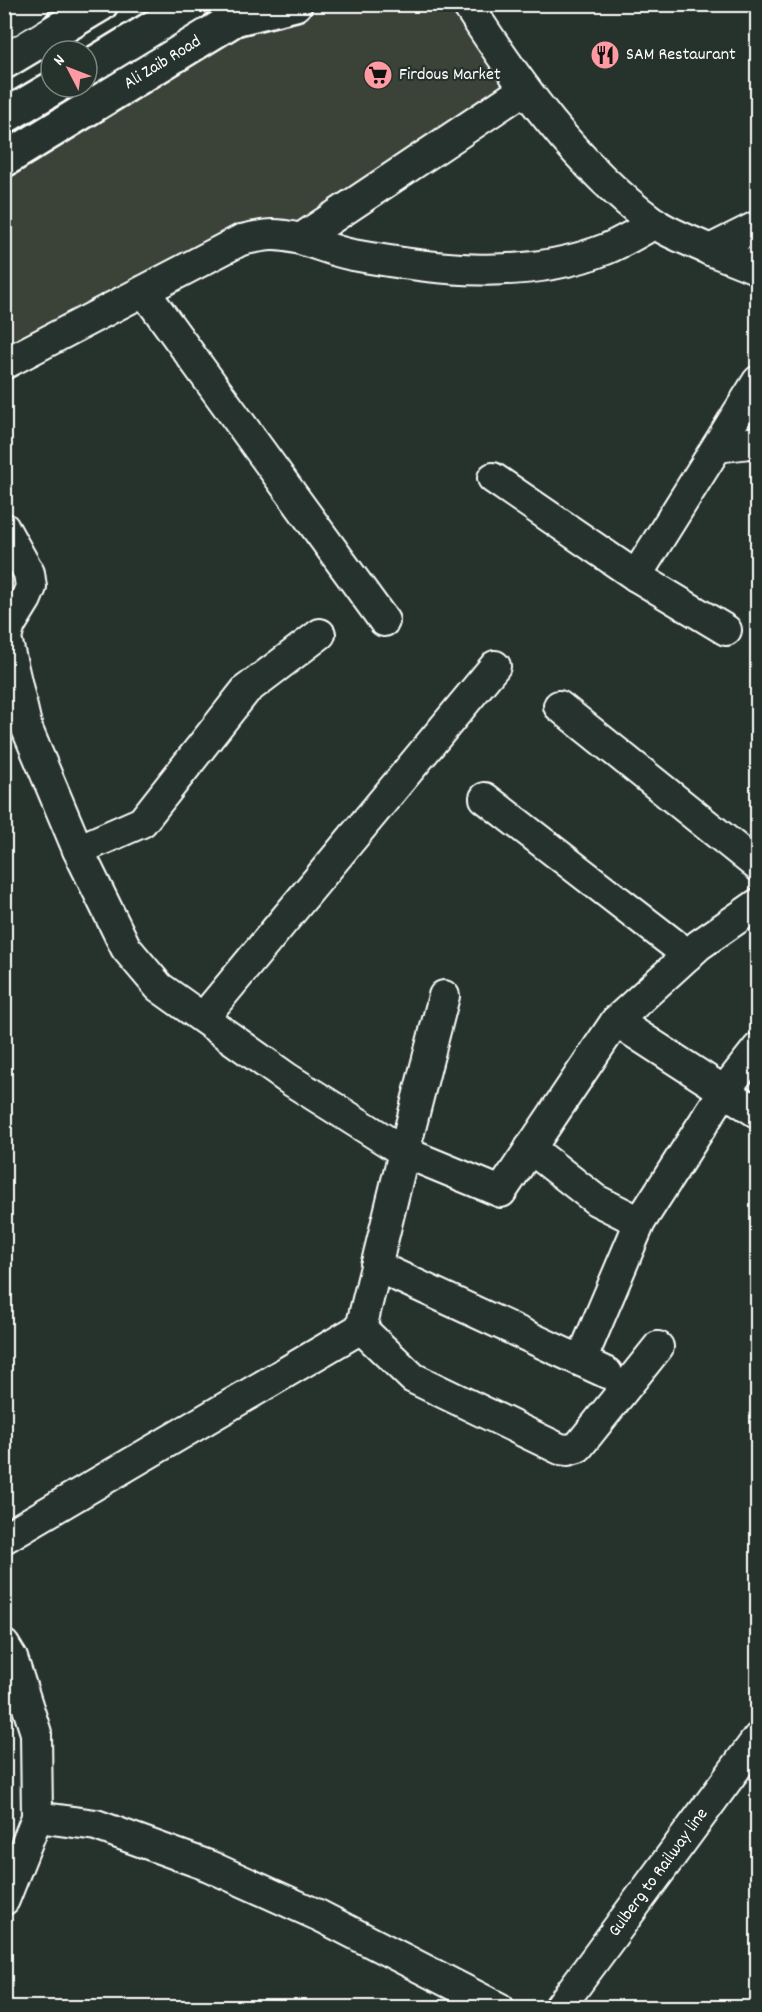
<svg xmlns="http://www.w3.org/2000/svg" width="762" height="2012" viewBox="0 0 762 2012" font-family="Dekko,sans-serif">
<rect width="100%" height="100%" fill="#26332d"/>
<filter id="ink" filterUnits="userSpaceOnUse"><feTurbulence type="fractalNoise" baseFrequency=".0167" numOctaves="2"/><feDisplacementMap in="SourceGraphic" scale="12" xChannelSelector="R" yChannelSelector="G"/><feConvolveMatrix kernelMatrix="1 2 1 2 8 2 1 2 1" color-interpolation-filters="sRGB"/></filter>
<g filter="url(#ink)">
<polygon fill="#3b4339" points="261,5 472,5 525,89 289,237 239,223 5,366 5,161"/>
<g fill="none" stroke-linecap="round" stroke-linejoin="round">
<g stroke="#fff" stroke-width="34">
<g id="street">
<path d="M467 4C518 83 577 166 653 222 669 234 692 241 710 250L758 226"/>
<polyline points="302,238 525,89"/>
<polyline points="710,250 758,269"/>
<polyline points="144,291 384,621"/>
<path d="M4 364 241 240C251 238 263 235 273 235 301 235 325 250 353 255 436 270 525 281 606 249 623 242 639 232 655 223"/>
<polyline points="717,447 758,442"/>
<polyline points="493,478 636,576 726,630"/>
<polyline points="4,528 29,573 31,587 26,599 10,625 6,638 27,729 78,850 126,948 159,987 287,1078 404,1152 501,1192 616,1021 699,945 758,904"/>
<polyline points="636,576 758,381"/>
<polyline points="559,706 758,866"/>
<polyline points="485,798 688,955"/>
<polyline points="78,850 142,822 246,690 320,634"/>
<polyline points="203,1018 495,666"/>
<polyline points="616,1021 758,1113"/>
<polyline points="530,1148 596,1200 640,1222"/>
<polyline points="376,1266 607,1373"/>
<polyline points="361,1328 413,1378 560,1449 568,1450 578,1447 658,1347"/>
<polyline points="581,1361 640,1222 724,1091 758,1048"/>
<polyline points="4,1538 361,1328 404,1152 444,996"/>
<polyline points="4,1645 12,1658 36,1733 37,1817 4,1900"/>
<polyline points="37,1817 96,1825 209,1866 320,1916 499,2008"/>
<path id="s1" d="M559 2008 758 1738"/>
</g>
</g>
<g stroke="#fff" stroke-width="38">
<g id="secondary">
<polyline points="238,18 295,4"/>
<polyline points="4,22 33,4"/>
<polyline points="4,62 101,4"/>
<polyline points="87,68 192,4"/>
<polyline points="4,117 55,87"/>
<path id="s2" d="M4 160 259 4"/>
</g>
</g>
<use href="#street" stroke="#26332d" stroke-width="30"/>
<use href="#secondary" stroke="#26332d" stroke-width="33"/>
</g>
</g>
<defs>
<g id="restaurant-disc" transform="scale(1.5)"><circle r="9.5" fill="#ff9aa2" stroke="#26332d"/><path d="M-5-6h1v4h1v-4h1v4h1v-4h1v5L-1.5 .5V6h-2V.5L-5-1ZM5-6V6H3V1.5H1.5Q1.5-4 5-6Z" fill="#111"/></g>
<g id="supermarket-disc" transform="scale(1.5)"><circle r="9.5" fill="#ff9aa2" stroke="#26332d"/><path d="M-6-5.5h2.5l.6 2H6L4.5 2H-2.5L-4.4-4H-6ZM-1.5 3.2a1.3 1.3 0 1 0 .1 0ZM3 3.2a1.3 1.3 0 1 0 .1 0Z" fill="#111"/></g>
</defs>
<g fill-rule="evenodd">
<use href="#restaurant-disc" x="605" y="55"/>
<use href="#supermarket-disc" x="378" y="75"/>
</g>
<g text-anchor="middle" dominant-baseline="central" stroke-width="4.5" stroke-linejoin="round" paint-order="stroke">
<g font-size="18" fill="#fff" stroke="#26332d" text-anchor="start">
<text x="626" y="55">SAM Restaurant</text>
<text x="399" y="75">Firdous Market</text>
</g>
<g font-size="18" fill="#fff" stroke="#26332d">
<text stroke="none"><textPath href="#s2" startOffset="186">Ali Zaib Road</textPath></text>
<text stroke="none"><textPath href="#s1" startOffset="168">Gulberg to Railway line</textPath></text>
</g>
</g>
<rect width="762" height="2012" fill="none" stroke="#26332d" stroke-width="24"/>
<rect x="12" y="12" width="738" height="1988" fill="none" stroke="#fff" stroke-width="2" filter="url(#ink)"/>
<g transform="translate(69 69) rotate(312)"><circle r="28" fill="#26332d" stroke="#7d8581" stroke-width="1.5"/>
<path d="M0-4.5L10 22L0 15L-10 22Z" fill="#ff9aa2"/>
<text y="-9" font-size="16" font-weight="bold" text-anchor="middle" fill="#ffffff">N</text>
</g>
</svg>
